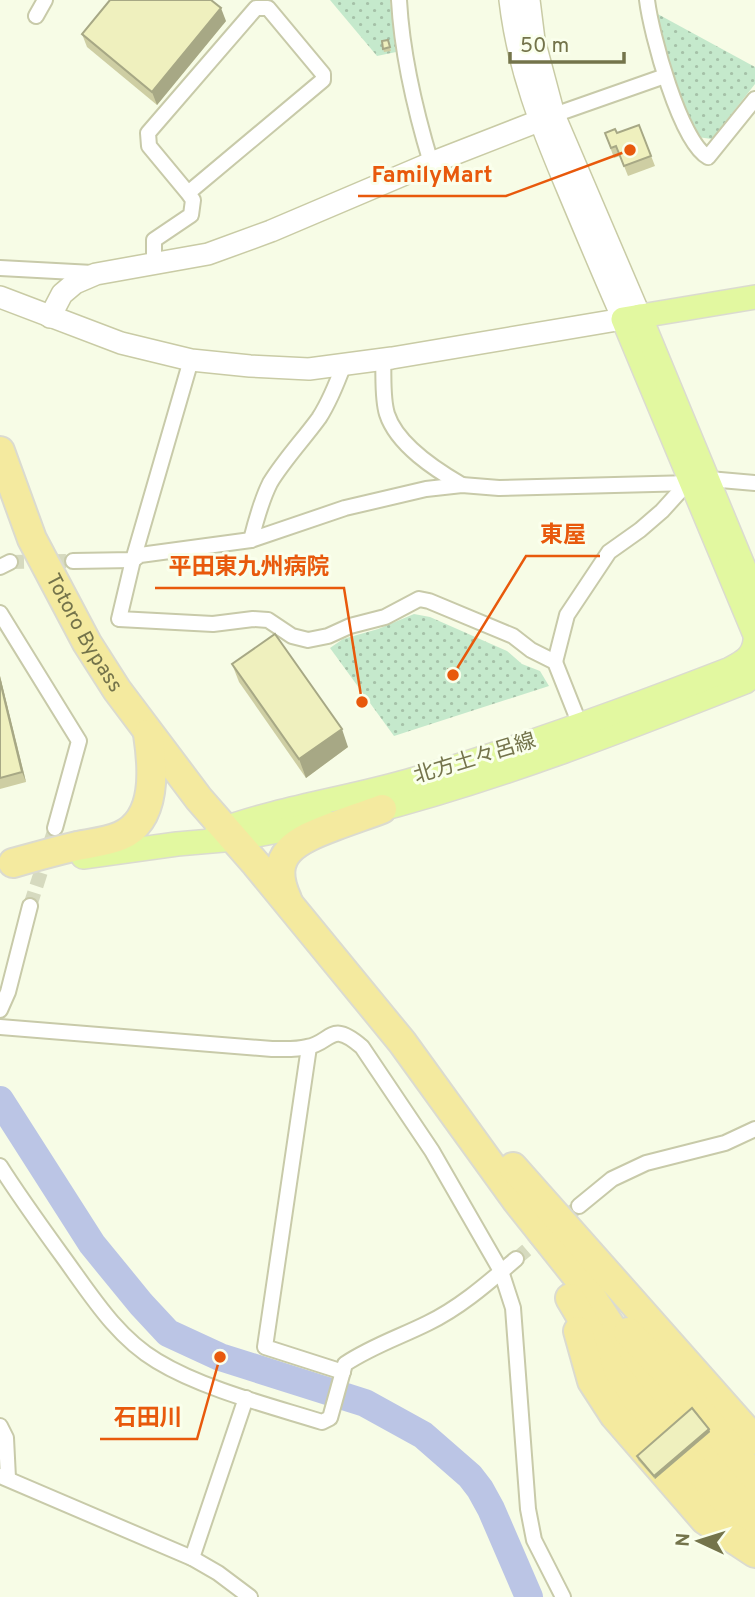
<svg xmlns="http://www.w3.org/2000/svg" width="755" height="1597" viewBox="0 0 755 1597" font-family="Overpass,'Noto Sans JP',sans-serif">
<defs>
<pattern id="grass-dots" width="8" height="8" patternUnits="userSpaceOnUse" patternTransform="scale(1.75)"><rect width="8" height="8" fill="#c5e9cc"/><path d="M2 2h.1M6 6h.1" fill="none" stroke="#a5c1a8" stroke-width="1.8" stroke-linecap="round"/></pattern>
</defs>
<rect width="100%" height="100%" fill="#f7fce6"/>
<g fill="url(#grass-dots)">
<polygon points="330,0 390,0 396,52 377,56"/>
<polygon points="654,12 755,67 755,84 712,139 697,137 670,70"/>
<polygon points="414,614 430,617 507,651 522,664 540,671 549,686 394,736 330,648 343,639 378,629"/>
</g>
<g fill="none" stroke-linecap="round" stroke-linejoin="round">
<polyline stroke="#bbc5e5" stroke-width="28" points="0,1100 92,1244 141,1304 168,1333 220,1357 365,1403 423,1435 470,1476 480,1489 491,1509 529,1597"/>
<g stroke="#d6dabf" stroke-width="14" stroke-dasharray="14 7" stroke-linecap="butt">
<polyline points="10,562 73,561"/>
<polyline points="30,906 55,828"/>
<polyline points="516,1259 579,1206"/>
</g>
<g stroke="#c8caa9" stroke-width="18">
<g id="street">
<path d="M399 0C402 55 415 110 431 163"/>
<path d="M647 0C651 33 680 142 708 157L755 99"/>
<polyline points="36,16 45,0"/>
<polyline points="554,115 665,76"/>
<polyline points="154,265 154,240 191,215 193,200 188,193 323,80 323,74 268,8 256,8 148,133 149,146 188,193"/>
<polyline points="0,268 93,273"/>
<path d="M383 359C384 376 382 398 387 414 397 445 436 470 462 485"/>
<polyline points="191,360 133,560 119,619 213,624 253,619 268,620 292,636 308,640 328,636 350,626 385,617 419,599 429,601 513,636 531,650 555,662 582,730"/>
<path d="M251 540C256 520 261 501 270 483 284 460 303 440 319 418 330 401 337 383 344 364"/>
<polyline points="73,561 133,560 140,555 251,540 345,508 426,489 462,485 499,488 692,483 709,479 755,483"/>
<polyline points="0,567 10,562"/>
<polyline points="0,613 79,741 55,828"/>
<polyline points="555,662 567,615 609,552 640,530 662,511 681,490 692,483"/>
<polyline points="0,1010 8,992 30,906"/>
<path d="M0 1027 272 1049C283 1049 296 1050 307 1047 332 1043 330 1019 362 1047L432 1151 501 1271 513 1308 528 1509 534 1540 563 1597"/>
<polyline points="309,1047 265,1347 343,1372"/>
<path d="M0 1166C19 1196 40 1225 61 1254 89 1292 115 1336 157 1361 203 1389 271 1406 322 1422L330 1418 345 1364C372 1346 400 1337 428 1323 461 1307 489 1282 516 1259"/>
<polyline points="579,1206 612,1179 646,1163 725,1143 755,1129"/>
<polyline points="0,1426 6,1438 8,1478"/>
<polyline points="0,1476 192,1558 218,1573 250,1597"/>
<polyline points="192,1558 246,1398"/>
</g>
</g>
<g stroke="#c9cba5" stroke-width="24">
<g id="secondary">
<polyline points="529,0 534,40 554,115 640,316"/>
<path d="M0 297 121 343 191 360 250 366 309 369 392 358 623 319C604 276 586 233 568 190 541 126 518 69 510 0"/>
<polyline points="50,317 62,294 75,283 96,274 208,254 271,231 431,163 554,115"/>
</g>
</g>
<g stroke="#dbdbd0" stroke-width="26">
<g id="primary">
<polyline points="755,297 623,319 755,635"/>
<polyline points="640,316 755,594"/>
<path d="M367 813C496 780 621 731 745 682L755 675"/>
<path d="M217 831C279 808 345 799 408 781 517 749 624 710 730 669 743 662 753 657 755 641"/>
<polyline points="83,857 177,844 235,839 326,822"/>
</g>
</g>
<g stroke="#dbdbd0" stroke-width="32">
<g id="highway">
<path id="s1" d="M0 451 32 539 87 643 117 690 199 799 256 864 402 1042 517 1201 583 1284 653 1391 722 1471 755 1505"/>
<path d="M13 863C34 857 56 851 77 846 91 843 106 842 120 836 158 820 153 767 148 734"/>
<path d="M287 899C266 853 298 840 335 826 351 820 366 815 382 809"/>
<polyline points="513,1167 755,1440"/>
<polyline points="570,1298 615,1374 636,1400 706,1483 730,1508 755,1530"/>
<polyline points="578,1331 592,1381 614,1415 705,1520 755,1553"/>
<polyline points="628,1332 669,1375 755,1477"/>
</g>
</g>
<use href="#street" stroke="#fff" stroke-width="14"/>
<use href="#secondary" stroke="#fff" stroke-width="21"/>
<use href="#primary" stroke="#e2f8a0" stroke-width="23"/>
<use href="#highway" stroke="#f4ea9f" stroke-width="28"/>
</g>
<g fill="#cecea3">
<polygon points="226,21 157,105 87,47 82,34"/>
<polygon points="388,40 391,51 384,52 383,49"/>
<polygon points="639,125 655,166 628,176 620,156 614,158 605,133 617,133"/>
<polygon points="232,664 348,747 306,778 239,682"/>
<polygon points="456,671 457,678 450,679 449,676"/>
<polygon points="0,676 26,782 0,789"/>
<polygon points="709,1429 710,1432 655,1479 638,1460 637,1456"/>
</g>
<g fill="#a7a885">
<polygon points="221,8 226,21 157,105 152,92"/>
<polygon points="0,676 26,782 22,772 0,681"/>
<polygon points="342,729 348,747 306,778 299,759"/>
<polygon points="709,1429 710,1432 655,1479 654,1476"/>
</g>
<g fill="#eff0be" stroke="#a7a885" stroke-width="2">
<polygon points="110,0 211,0 221,8 152,92 82,34"/>
<polygon points="388,40 390,47 383,49 382,41"/>
<polygon points="639,125 651,156 624,166 616,146 611,148 605,133 615,129 617,133"/>
<polygon points="275,634 342,729 299,759 232,664"/>
<polygon points="455,668 456,675 449,676 448,669"/>
<polygon points="0,681 22,772 0,778"/>
<polygon points="692,1408 709,1429 654,1476 637,1456"/>
</g>
<g text-anchor="middle" dominant-baseline="central" stroke-width="6" stroke-linejoin="round" paint-order="stroke">
<g font-size="21" fill="#74744b" stroke="#faffec">
<text stroke="none"><textPath href="#s1" startOffset="201">Totoro Bypass</textPath></text>
<text transform="translate(475 759) rotate(-17)">北方土々呂線</text>
</g>
</g>
<path fill="none" stroke="#e8590c" stroke-width="2.5" d="M630 150L506 196H358M453 675L526 556H600M362 702L344 588H155M220 1357L197 1439H100"/>
<g fill="#e8590c" stroke="#faffec" stroke-width="2.5">
<circle cx="630" cy="150" r="7"/>
<circle cx="453" cy="675" r="7"/>
<circle cx="362" cy="702" r="7"/>
<circle cx="220" cy="1357" r="7"/>
</g>
<g font-size="23" text-anchor="middle" font-weight="bold" fill="#e8590c" stroke="#faffec" stroke-width="6" stroke-linejoin="round" paint-order="stroke">
<text x="432" y="182">FamilyMart</text>
<text x="563" y="542">東屋</text>
<text x="249" y="574">平田東九州病院</text>
<text x="148" y="1425">石田川</text>
</g>
<g transform="translate(699 1541) rotate(274)" stroke="#faffec" stroke-width="5" paint-order="stroke">
<path d="M0-5L12 26L0 18L-12 26Z" fill="#74744b"/>
<text y="-10" font-size="19" font-weight="bold" text-anchor="middle" fill="#74744b">N</text>
</g>
<path d="M510 52v10h114v-10" fill="none" stroke="#74744b" stroke-width="3.5"/>
<text x="520" y="52" font-size="21" fill="#74744b" stroke="#faffec" stroke-width="5" paint-order="stroke">50 m</text>
</svg>
